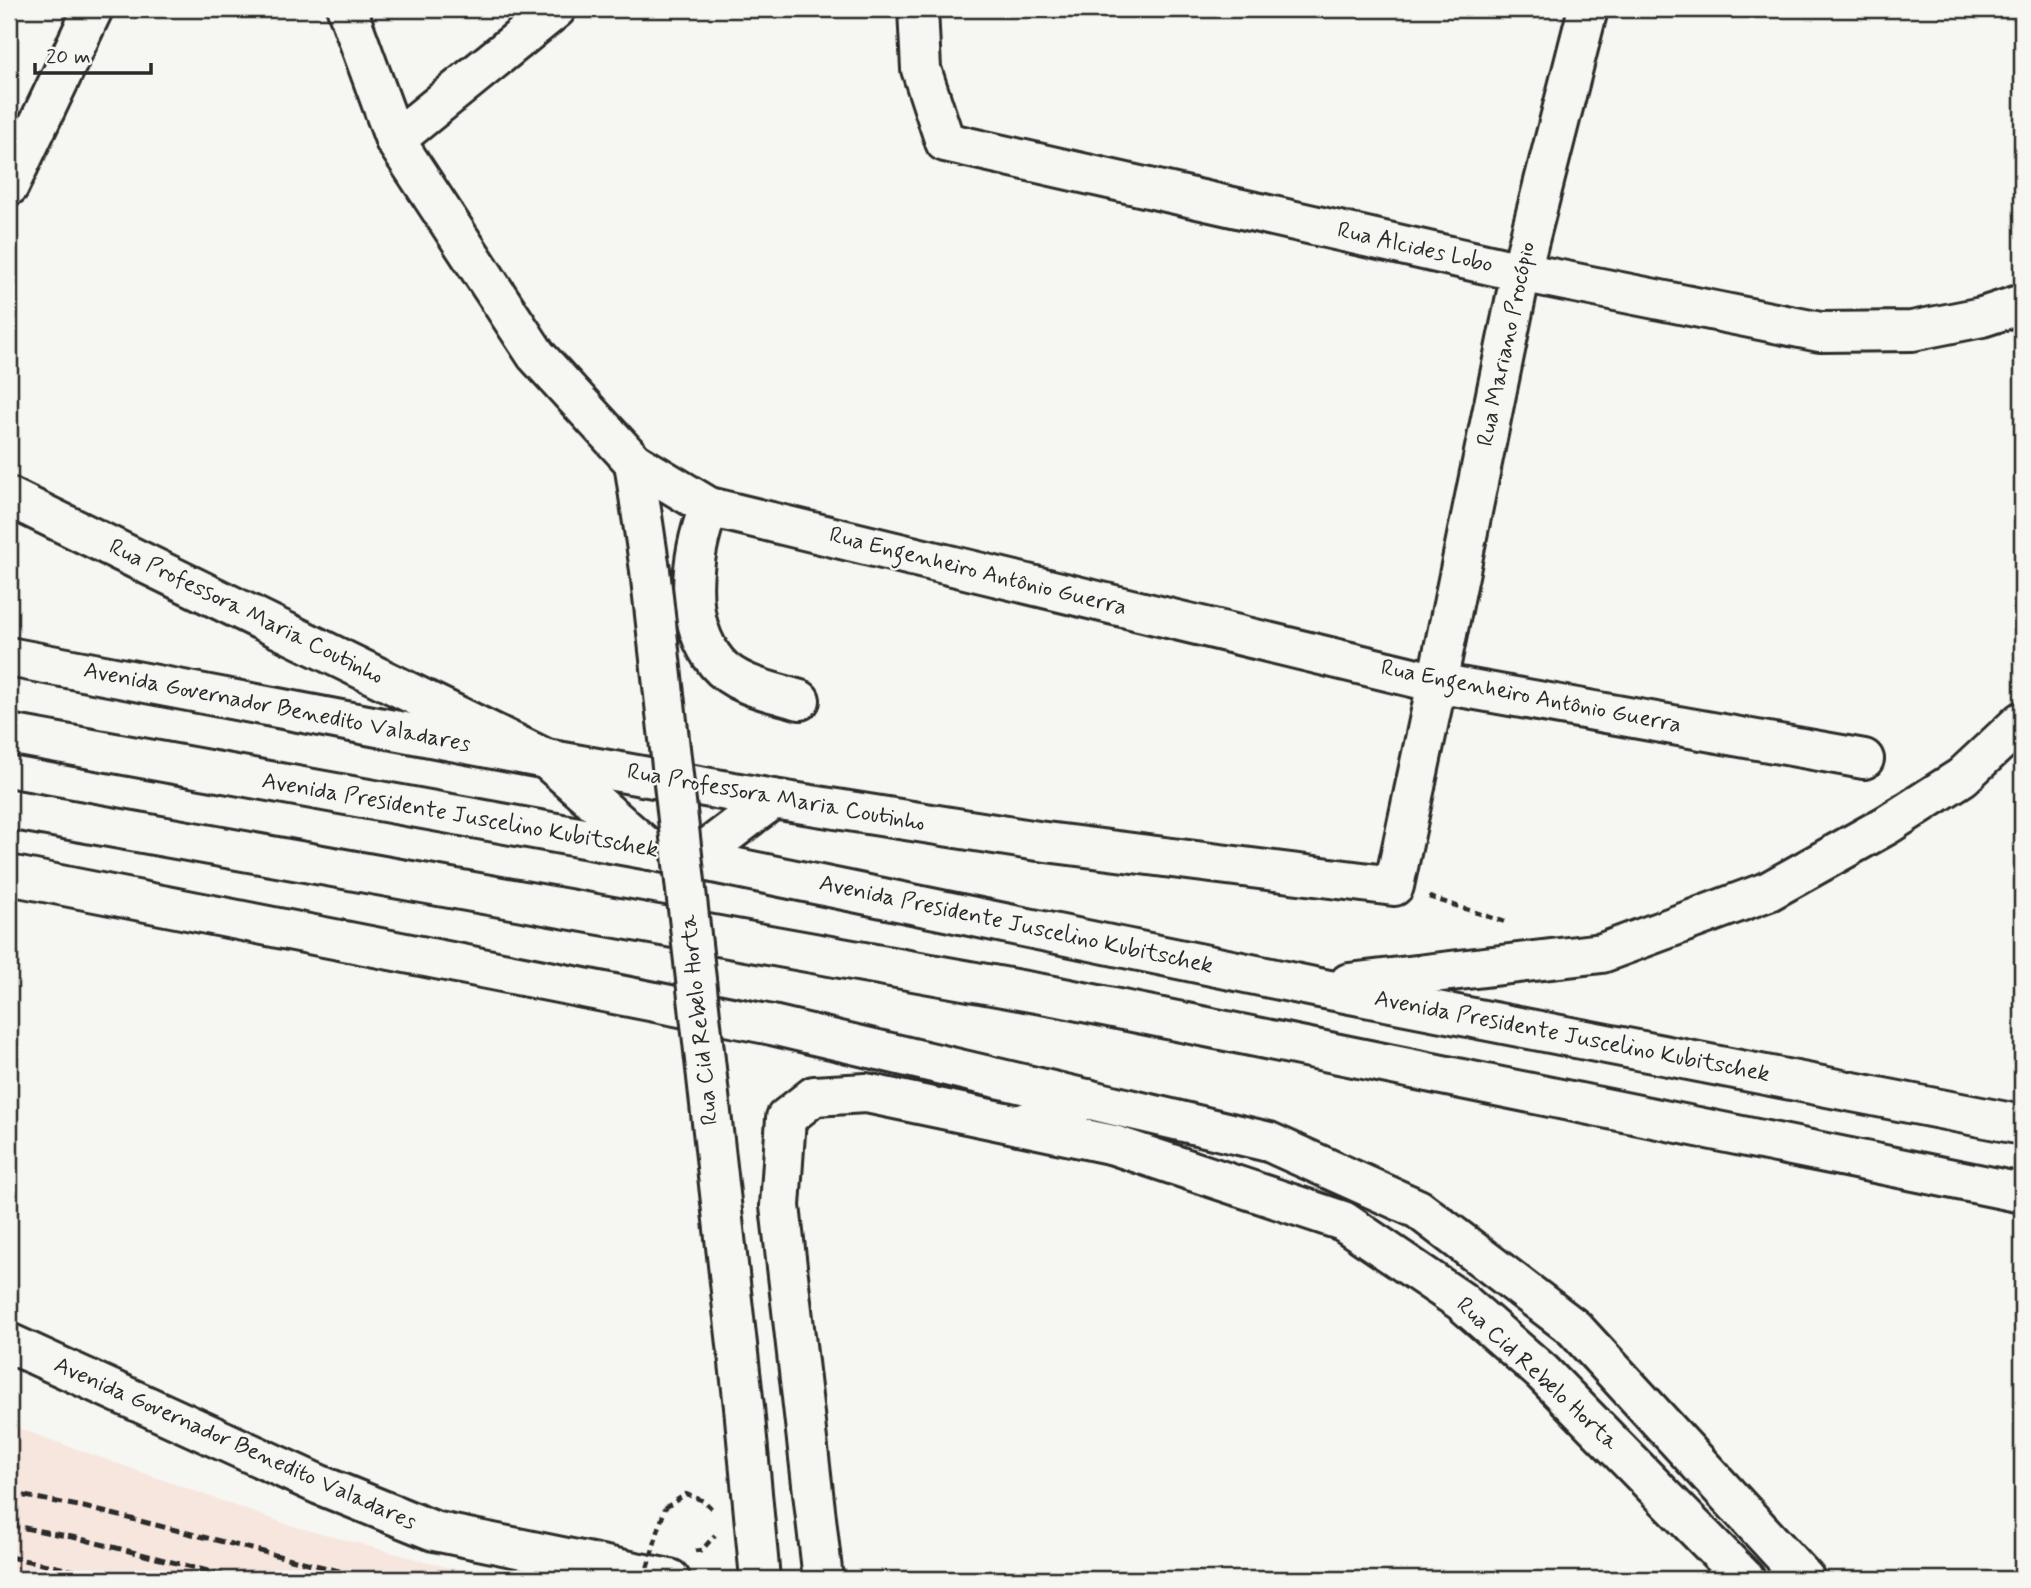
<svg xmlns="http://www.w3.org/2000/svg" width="2031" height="1588" viewBox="0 0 2031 1588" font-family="Mynerve,sans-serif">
<rect width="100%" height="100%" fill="#f6f6f2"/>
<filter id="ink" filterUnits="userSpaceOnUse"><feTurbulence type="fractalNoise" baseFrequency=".0143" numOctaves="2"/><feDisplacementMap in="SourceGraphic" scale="14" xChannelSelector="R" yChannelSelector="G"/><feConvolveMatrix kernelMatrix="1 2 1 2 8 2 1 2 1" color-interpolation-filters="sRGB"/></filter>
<g filter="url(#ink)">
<polygon fill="#f7e6de" points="9,1425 289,1525 491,1579 9,1579"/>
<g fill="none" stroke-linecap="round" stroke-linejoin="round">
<g stroke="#2b2b2b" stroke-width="44">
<g id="street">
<polyline points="918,9 921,69 945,142 1521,272"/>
<polyline points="395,140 556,9"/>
<polyline points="9,186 93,9"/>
<polyline points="9,497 546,759 773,799 1038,841 1394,886 1437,683 1864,759"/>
<path d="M709 507C691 555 682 620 717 663 736 686 773 692 800 700"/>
<polyline points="1019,1125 1114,1145 1343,1221 1461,1301 1542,1372 1745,1579"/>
</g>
</g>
<g stroke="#2b2b2b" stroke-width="44">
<g id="secondary">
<polyline points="347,9 395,140 536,355 634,462 709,507 1437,683 1521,272 1588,9"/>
<polyline points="1521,272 1820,332 1912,331 1982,317 2022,304"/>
<polyline points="634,462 650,570"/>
<polyline points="9,657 546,759"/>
<polyline points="9,875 772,1025 1269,1142 1418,1209 1574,1328 1805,1579"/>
<polyline points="9,1343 320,1485 434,1531 670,1579"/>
<polyline points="744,1407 760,1579"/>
<polyline points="823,1579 780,1206 786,1118 814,1096 866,1093 1019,1125 1088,1099"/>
</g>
</g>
<g stroke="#2b2b2b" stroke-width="44">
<g id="highway">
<polyline points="9,734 650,850 1314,987 2022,1125"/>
<polyline points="546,759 650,850"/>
<polyline points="9,809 1059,997 2022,1193"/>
<polyline points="694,859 773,799"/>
<polyline points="1349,983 1602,953 1769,891 1887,825 1962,777 2022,721"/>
</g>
</g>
<g stroke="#2b2b2b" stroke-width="4.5" stroke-dasharray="7 5" stroke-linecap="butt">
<polyline points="1429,897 1508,923"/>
<polyline points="665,1508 686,1494 704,1501 714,1511"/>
<polyline points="695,1551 702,1550 715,1535"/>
</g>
<use href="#street" stroke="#f6f6f2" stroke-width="38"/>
<use href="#secondary" stroke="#f6f6f2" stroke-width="38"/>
<use href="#highway" stroke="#f6f6f2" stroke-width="38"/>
<g stroke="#2b2b2b" stroke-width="5" stroke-dasharray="10 5" stroke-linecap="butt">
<polyline points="9,1493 84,1507 371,1579"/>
<polyline points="9,1525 77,1538 240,1579"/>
<polyline points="9,1557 113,1579"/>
<polyline points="9,1578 14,1579"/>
</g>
<g stroke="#2b2b2b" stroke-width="44" stroke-linecap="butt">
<polyline id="secondary-bridge" points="650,570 744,1407"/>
</g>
<polyline stroke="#2b2b2b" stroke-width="4.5" stroke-dasharray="7 5" stroke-linecap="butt" points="644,1579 665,1508"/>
<use href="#secondary-bridge" stroke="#f6f6f2" stroke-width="38"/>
</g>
</g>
<g text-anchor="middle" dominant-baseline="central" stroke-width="5" stroke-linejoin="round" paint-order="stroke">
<g font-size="23" fill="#2b2b2b" stroke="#f6f6f2">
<text transform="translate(1415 248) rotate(13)">Rua Alcides Lobo</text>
<text transform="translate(1507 344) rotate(-78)">Rua Mariano Procópio</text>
<text transform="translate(978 572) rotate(14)">Rua Engenheiro Antônio Guerra</text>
<text transform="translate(246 612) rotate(26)">Rua Professora Maria Coutinho</text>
<text transform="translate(1531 697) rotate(11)">Rua Engenheiro Antônio Guerra</text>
<text transform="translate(277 708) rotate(11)">Avenida Governador Benedito Valadares</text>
<text transform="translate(776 798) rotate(10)">Rua Professora Maria Coutinho</text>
<text transform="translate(460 816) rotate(10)">Avenida Presidente Juscelino Kubitschek</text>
<text transform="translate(1016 925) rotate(12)">Avenida Presidente Juscelino Kubitschek</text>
<text transform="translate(700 1020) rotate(-96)">Rua Cid Rebelo Horta</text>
<text transform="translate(1572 1037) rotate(11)">Avenida Presidente Juscelino Kubitschek</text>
<text transform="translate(1537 1374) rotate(43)">Rua Cid Rebelo Horta</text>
<text transform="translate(235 1444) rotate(24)">Avenida Governador Benedito Valadares</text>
</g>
</g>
<rect width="2031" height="1588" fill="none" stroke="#f6f6f2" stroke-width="35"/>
<rect x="18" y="18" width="1996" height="1553" fill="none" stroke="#2b2b2b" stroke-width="2.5" filter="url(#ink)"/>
<path d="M35 63v10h116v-10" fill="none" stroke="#2b2b2b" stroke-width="3.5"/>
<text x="46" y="63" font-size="21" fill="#2b2b2b" stroke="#f6f6f2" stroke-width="5" paint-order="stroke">20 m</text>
</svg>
